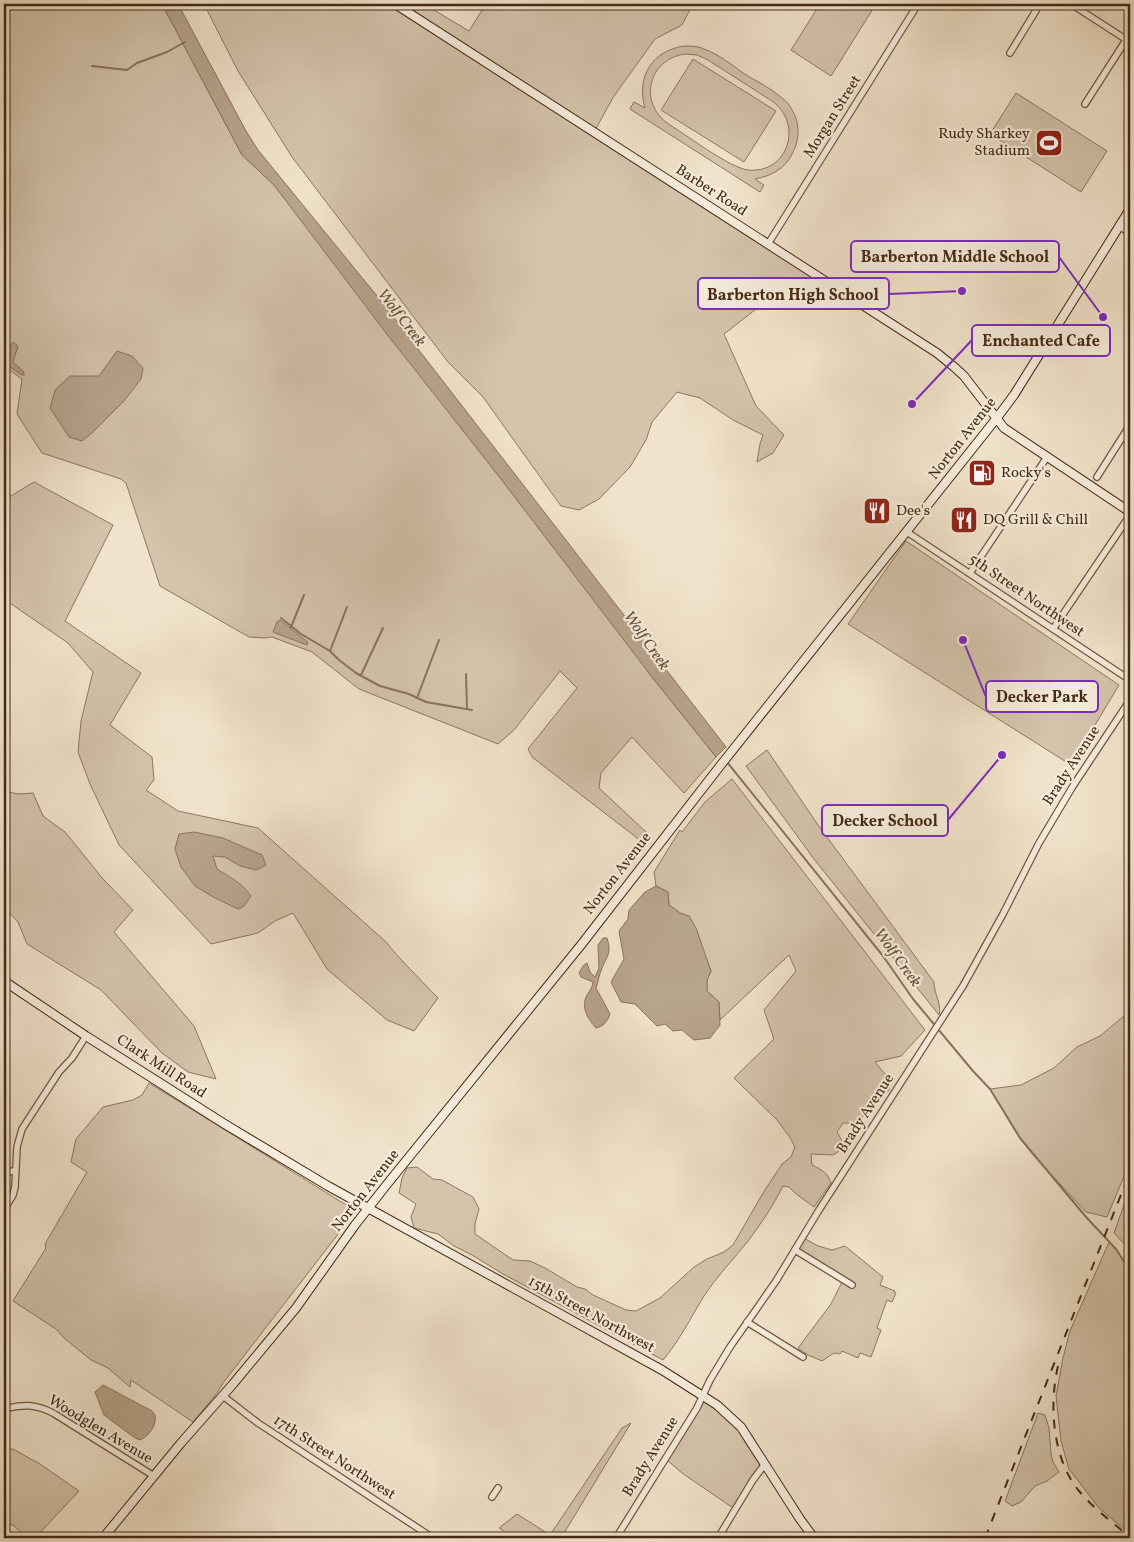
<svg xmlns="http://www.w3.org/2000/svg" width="1134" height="1542" viewBox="0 0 1134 1542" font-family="Vollkorn,serif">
<rect width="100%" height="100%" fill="#f1e3cb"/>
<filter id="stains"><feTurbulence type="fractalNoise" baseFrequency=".004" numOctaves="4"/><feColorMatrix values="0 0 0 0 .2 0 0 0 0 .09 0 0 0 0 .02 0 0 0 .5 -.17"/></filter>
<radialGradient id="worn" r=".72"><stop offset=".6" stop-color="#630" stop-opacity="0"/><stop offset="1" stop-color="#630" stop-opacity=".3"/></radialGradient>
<g fill="#d4c4ac" stroke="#8c7760" fill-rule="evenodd">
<polygon points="4,4 162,4 242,155 274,185 609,619 652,677 716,757 684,793 632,737 601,773 599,788 647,833 641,841 532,757 528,749 577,688 560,671 514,730 498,744 359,689 312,652 272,637 265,638 249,637 160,586 126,483 121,479 42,453 17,414 22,379 4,366"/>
<polygon points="204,4 424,4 469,31 486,4 693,4 682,25 655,39 614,96 594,132 819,277 773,296 724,334 756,406 784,435 773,453 757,462 760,444 763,435 733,420 700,398 677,392 652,422 646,440 630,467 599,499 579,510 561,506 483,397 448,362 292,157 238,71"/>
<polygon points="820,4 876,4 831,76 791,50"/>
<path d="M685 46C691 46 698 46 704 49 718 54 731 64 743 73 756 81 771 88 782 98 786 101 790 105 792 110 800 123 800 140 792 154 785 169 771 176 755 179L764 185 760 192 630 109 634 102 645 108C636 77 652 50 685 46ZM685 54 697 55 708 60 772 101C804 124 788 174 748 170 730 168 685 134 667 123 638 101 649 59 685 54Z"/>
<polygon points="693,59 776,111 744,162 661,110"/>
<polygon points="1016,93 1107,151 1081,192 990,134"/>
<path d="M34 482 113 525 65 621 141 673 110 725 152 757 154 780 146 790 178 811 258 828 385 941C401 961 420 979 438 998L414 1031 387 1020 327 969 293 913 275 921 258 933 211 944 119 845 90 784 78 752 81 721 93 672 68 643 4 599V500Z"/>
<polygon points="906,541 1119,685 1071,765 848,624"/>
<path d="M767 750 818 825 934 982C934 994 942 1004 939 1015L814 859 746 766Z"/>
<path d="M732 779 925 1030 901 1056 875 1062 890 1080 889 1090 865 1115 852 1123H843L837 1132 842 1141 839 1151 833 1155 811 1154 812 1165C822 1170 827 1172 831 1183L814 1207 795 1193 789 1187 783 1186C773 1206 761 1224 748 1241 733 1260 717 1276 704 1296 691 1317 680 1340 663 1360L503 1274 472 1255 454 1246 438 1234 414 1228 411 1217 416 1204 399 1193 402 1178 407 1168 417 1167 433 1179 442 1180 473 1197 479 1209 475 1224V1234L513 1260 530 1261 545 1268 577 1287 585 1289 593 1295 626 1310 636 1311 660 1298 694 1267 707 1259 724 1252 733 1245 763 1193 782 1164 791 1157 795 1147 789 1136 777 1120 734 1078 774 1039 764 1010 796 971 789 955 720 1020 719 1002 707 991V980L711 971 689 916 680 913 669 905 668 892 656 886 654 872 680 830 682 832 705 802Z"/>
<polygon points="4,791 18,794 33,793 43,816 65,832 103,879 133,910 114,932 194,1026 216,1079 188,1072 162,1053 101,990 27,944 18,922 4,907"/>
<polygon points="1130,1011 1130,1162 1107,1217 1086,1212 1034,1156 1020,1138 990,1089 1021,1085 1054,1068 1077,1047 1100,1036"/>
<path d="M149 1083 356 1211 223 1383C215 1398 203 1409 193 1422L131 1380 130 1387 108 1368 91 1360 64 1338 56 1329 13 1301 46 1248 45 1244 87 1172 71 1162 76 1139 103 1107 133 1100 142 1095Z"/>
<polygon points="1130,1188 1130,1250 1114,1233"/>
<polygon points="802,1237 818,1246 832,1250 845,1246 883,1277 880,1285 895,1291 894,1292 896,1293 892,1302 887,1300 877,1328 881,1330 871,1357 860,1353 858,1358 842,1351 840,1354 834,1353 822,1361 808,1355 798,1348 831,1304 843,1280 795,1250"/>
<polygon points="1109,1242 1116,1249 1130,1271 1130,1519 1124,1529 1099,1508 1069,1469 1061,1441 1056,1396 1063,1358 1070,1331"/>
<polygon points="704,1398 730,1418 763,1463 733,1508 682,1473 666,1459"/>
<polygon points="1038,1413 1045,1415 1049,1428 1051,1454 1053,1462 1059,1472 1047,1481 1035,1486 1021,1502 1012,1506 1005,1501"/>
<polygon points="631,1423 561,1538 514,1538 499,1528 517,1514 550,1535 622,1428"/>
<polygon points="13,1449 40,1464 79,1491 35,1538 28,1538 13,1525 4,1524 4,1450"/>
</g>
<g fill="#b7a48c" stroke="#89735c">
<polygon points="162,4 178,4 246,131 258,150 377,296 726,747 716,757 652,677 501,479 386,333 274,185 242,155"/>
<polygon points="13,342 18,346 13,362 24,372 24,375 22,375 4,363 4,357"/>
<polygon points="117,351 132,356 143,368 141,379 124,401 92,433 82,441 69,437 50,408 55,390 70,376 99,376"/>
<polygon points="280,620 308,642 307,645 273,632 277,622"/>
<path d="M194 832 223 838 262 855 266 865 256 870 240 866 225 857 213 856 217 869C230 877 242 883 251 896L244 906 238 909 213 897 195 886 181 867 175 849 179 834Z"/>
<polygon points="656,886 668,892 669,905 680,913 689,916 696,928 711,971 707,980 707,991 719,1002 720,1025 710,1038 694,1040 682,1030 673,1031 665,1024 657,1026 635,1004 621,1002 611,982 624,959 619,931 628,919 629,910 645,892"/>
<path d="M603 938H607C612 953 607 956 602 968 599 975 598 982 596 988L610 1014C607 1022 604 1026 596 1028 589 1020 581 1009 586 997 589 991 592 989 593 982L581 977 579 973 583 966 587 963 590 972 595 977 599 968 598 945Z"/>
<path d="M103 1385 152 1411 155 1415C157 1425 149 1436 140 1440L135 1438 104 1415 95 1392Z"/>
</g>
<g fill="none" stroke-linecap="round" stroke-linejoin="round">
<g stroke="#89735c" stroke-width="2">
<polyline points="92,66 127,70 137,63 167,52 185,42"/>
<polyline points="281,618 301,634 330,651 339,660 356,673 380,686 409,694 426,702 472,710"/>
<polyline points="291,627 304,595"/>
<polyline points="330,651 347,607"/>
<polyline points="466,674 467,709"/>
<polyline points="361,675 383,628"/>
<polyline points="417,698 439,640"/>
<polyline points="727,762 883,956 913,999 973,1071 990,1089 1020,1138 1086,1217 1116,1249 1130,1271"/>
</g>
<g stroke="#705841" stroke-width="8">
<g id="street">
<polyline points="1071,4 1130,42"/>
<polyline points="1010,53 1040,4"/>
<polyline points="1085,104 1126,40"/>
<polyline points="768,244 918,4"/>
<polyline points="1097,477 1130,425"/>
<polyline points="907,532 1130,680"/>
<polyline points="970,573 1047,457"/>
<polyline points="1053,629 1130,515"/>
<polyline points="4,1172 15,1171"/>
<polyline points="4,1210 13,1195 15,1187 17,1147 22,1129 59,1072 72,1058 86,1036"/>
<polyline points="795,1250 852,1285"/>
<polyline points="747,1322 803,1357"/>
<polyline points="223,1396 258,1423 433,1538"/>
<path d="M4 1409C24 1404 35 1404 53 1413L154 1476"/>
<polyline points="492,1497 498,1488"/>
<polyline points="616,1538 697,1408 710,1380 730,1347 776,1281 819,1210 963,986 1003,914 1039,843 1073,786 1130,700"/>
<polyline points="718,1538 753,1480 765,1464"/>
</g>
</g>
<g stroke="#452a13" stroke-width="10">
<g id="secondary">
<polyline points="395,4 937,353 953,366 964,376 1004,428 1130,512"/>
<polyline points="1120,225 1130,232"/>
<polyline points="4,981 86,1036 223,1123 328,1186 662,1370 717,1405 741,1427 800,1519 814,1538"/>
<polyline points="103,1538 181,1443 233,1384 296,1308 355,1225 388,1183 581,945 720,766 996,419 1014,395 1130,209"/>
<polyline points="1126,1538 1130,1531"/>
</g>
</g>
<use href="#street" stroke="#f6eddd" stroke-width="5.5"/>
<use href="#secondary" stroke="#f6eddd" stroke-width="8"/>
<g stroke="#452a13" stroke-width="2" stroke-dasharray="9 9" stroke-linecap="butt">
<path d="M1058 1366C1049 1405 1052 1458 1079 1491 1093 1508 1113 1523 1130 1537"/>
<polyline points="985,1538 1130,1172"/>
</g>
</g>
<defs>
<g id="stadium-square" transform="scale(1.4375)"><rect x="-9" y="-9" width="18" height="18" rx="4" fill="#8f2418" stroke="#f6eddd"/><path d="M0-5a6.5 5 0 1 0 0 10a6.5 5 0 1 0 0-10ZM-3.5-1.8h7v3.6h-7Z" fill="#fff"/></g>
<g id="fuel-square" transform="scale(1.4375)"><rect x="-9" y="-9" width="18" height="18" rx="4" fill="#8f2418" stroke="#f6eddd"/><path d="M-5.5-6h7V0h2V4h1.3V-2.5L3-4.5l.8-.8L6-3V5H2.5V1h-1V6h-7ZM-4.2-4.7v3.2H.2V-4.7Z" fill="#fff"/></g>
<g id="restaurant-square" transform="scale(1.4375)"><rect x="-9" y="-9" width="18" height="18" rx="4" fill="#8f2418" stroke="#f6eddd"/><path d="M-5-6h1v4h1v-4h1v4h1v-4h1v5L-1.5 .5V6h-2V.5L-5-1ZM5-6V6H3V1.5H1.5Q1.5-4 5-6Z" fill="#fff"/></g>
</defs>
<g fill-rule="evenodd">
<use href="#stadium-square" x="1049" y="143"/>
<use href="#fuel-square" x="982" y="473"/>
<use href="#restaurant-square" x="877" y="511"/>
<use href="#restaurant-square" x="964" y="520"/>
</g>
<g text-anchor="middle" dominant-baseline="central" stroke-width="4.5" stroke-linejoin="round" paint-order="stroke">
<g font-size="15" fill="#452a13" stroke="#f6eddd">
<text transform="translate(833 117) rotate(-58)">Morgan Street</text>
<text transform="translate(711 191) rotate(33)">Barber Road</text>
<text transform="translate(963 439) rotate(-52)">Norton Avenue</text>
<text transform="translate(1026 596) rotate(34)">5th Street Northwest</text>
<text transform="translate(1072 766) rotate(-57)">Brady Avenue</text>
<text transform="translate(618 874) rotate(-52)">Norton Avenue</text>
<text transform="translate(161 1067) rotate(33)">Clark Mill Road</text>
<text transform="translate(866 1114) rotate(-57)">Brady Avenue</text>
<text transform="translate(366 1191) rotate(-52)">Norton Avenue</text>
<text transform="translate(591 1315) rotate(29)">15th Street Northwest</text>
<text transform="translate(100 1430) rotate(31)">Woodglen Avenue</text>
<text transform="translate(651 1457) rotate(-58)">Brady Avenue</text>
<text transform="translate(334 1458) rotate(33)">17th Street Northwest</text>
</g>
<g font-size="15" fill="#452a13" stroke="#f6eddd" text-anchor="start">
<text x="1030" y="134" text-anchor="end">Rudy Sharkey<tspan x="1030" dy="17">Stadium</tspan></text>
<text x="1001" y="473">Rocky's</text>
<text x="896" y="511">Dee's</text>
<text x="983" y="520">DQ Grill &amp; Chill</text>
</g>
<g font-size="16" font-style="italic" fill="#674f37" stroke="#f6eddd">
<text transform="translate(401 318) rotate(52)">Wolf Creek</text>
<text transform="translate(646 641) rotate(55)">Wolf Creek</text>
<text transform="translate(897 958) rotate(54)">Wolf Creek</text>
</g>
</g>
<path fill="none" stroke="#7b2cbf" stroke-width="2" d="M1103 317L1059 257M962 291L889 294M912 404L972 340M963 640L986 697M1002 755L948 820"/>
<g fill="#7b2cbf" stroke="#f6eddd" stroke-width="2">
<circle cx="1103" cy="317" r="5"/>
<circle cx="962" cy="291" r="5"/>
<circle cx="912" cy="404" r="5"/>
<circle cx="963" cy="640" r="5"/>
<circle cx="1002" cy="755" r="5"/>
</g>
<g fill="#f6eddd" stroke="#7b2cbf" stroke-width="2">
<rect x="851" y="241" width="208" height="31" rx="5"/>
<rect x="698" y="278" width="191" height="31" rx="5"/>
<rect x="972" y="325" width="138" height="31" rx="5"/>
<rect x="986" y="681" width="112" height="31" rx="5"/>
<rect x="822" y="805" width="126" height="31" rx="5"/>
</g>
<g font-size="16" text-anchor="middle" font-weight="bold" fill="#452a13">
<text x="955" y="262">Barberton Middle School</text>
<text x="793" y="300">Barberton High School</text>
<text x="1041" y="346">Enchanted Cafe</text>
<text x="1042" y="702">Decker Park</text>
<text x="885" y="826">Decker School</text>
</g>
<rect width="1134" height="1542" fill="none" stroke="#f1e3cb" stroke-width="20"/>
<rect x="5" y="5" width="1124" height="1532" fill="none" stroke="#452a13" stroke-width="2.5"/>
<rect x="10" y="10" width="1114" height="1522" fill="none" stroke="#452a13"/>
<rect width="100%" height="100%" filter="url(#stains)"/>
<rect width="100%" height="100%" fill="url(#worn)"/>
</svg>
